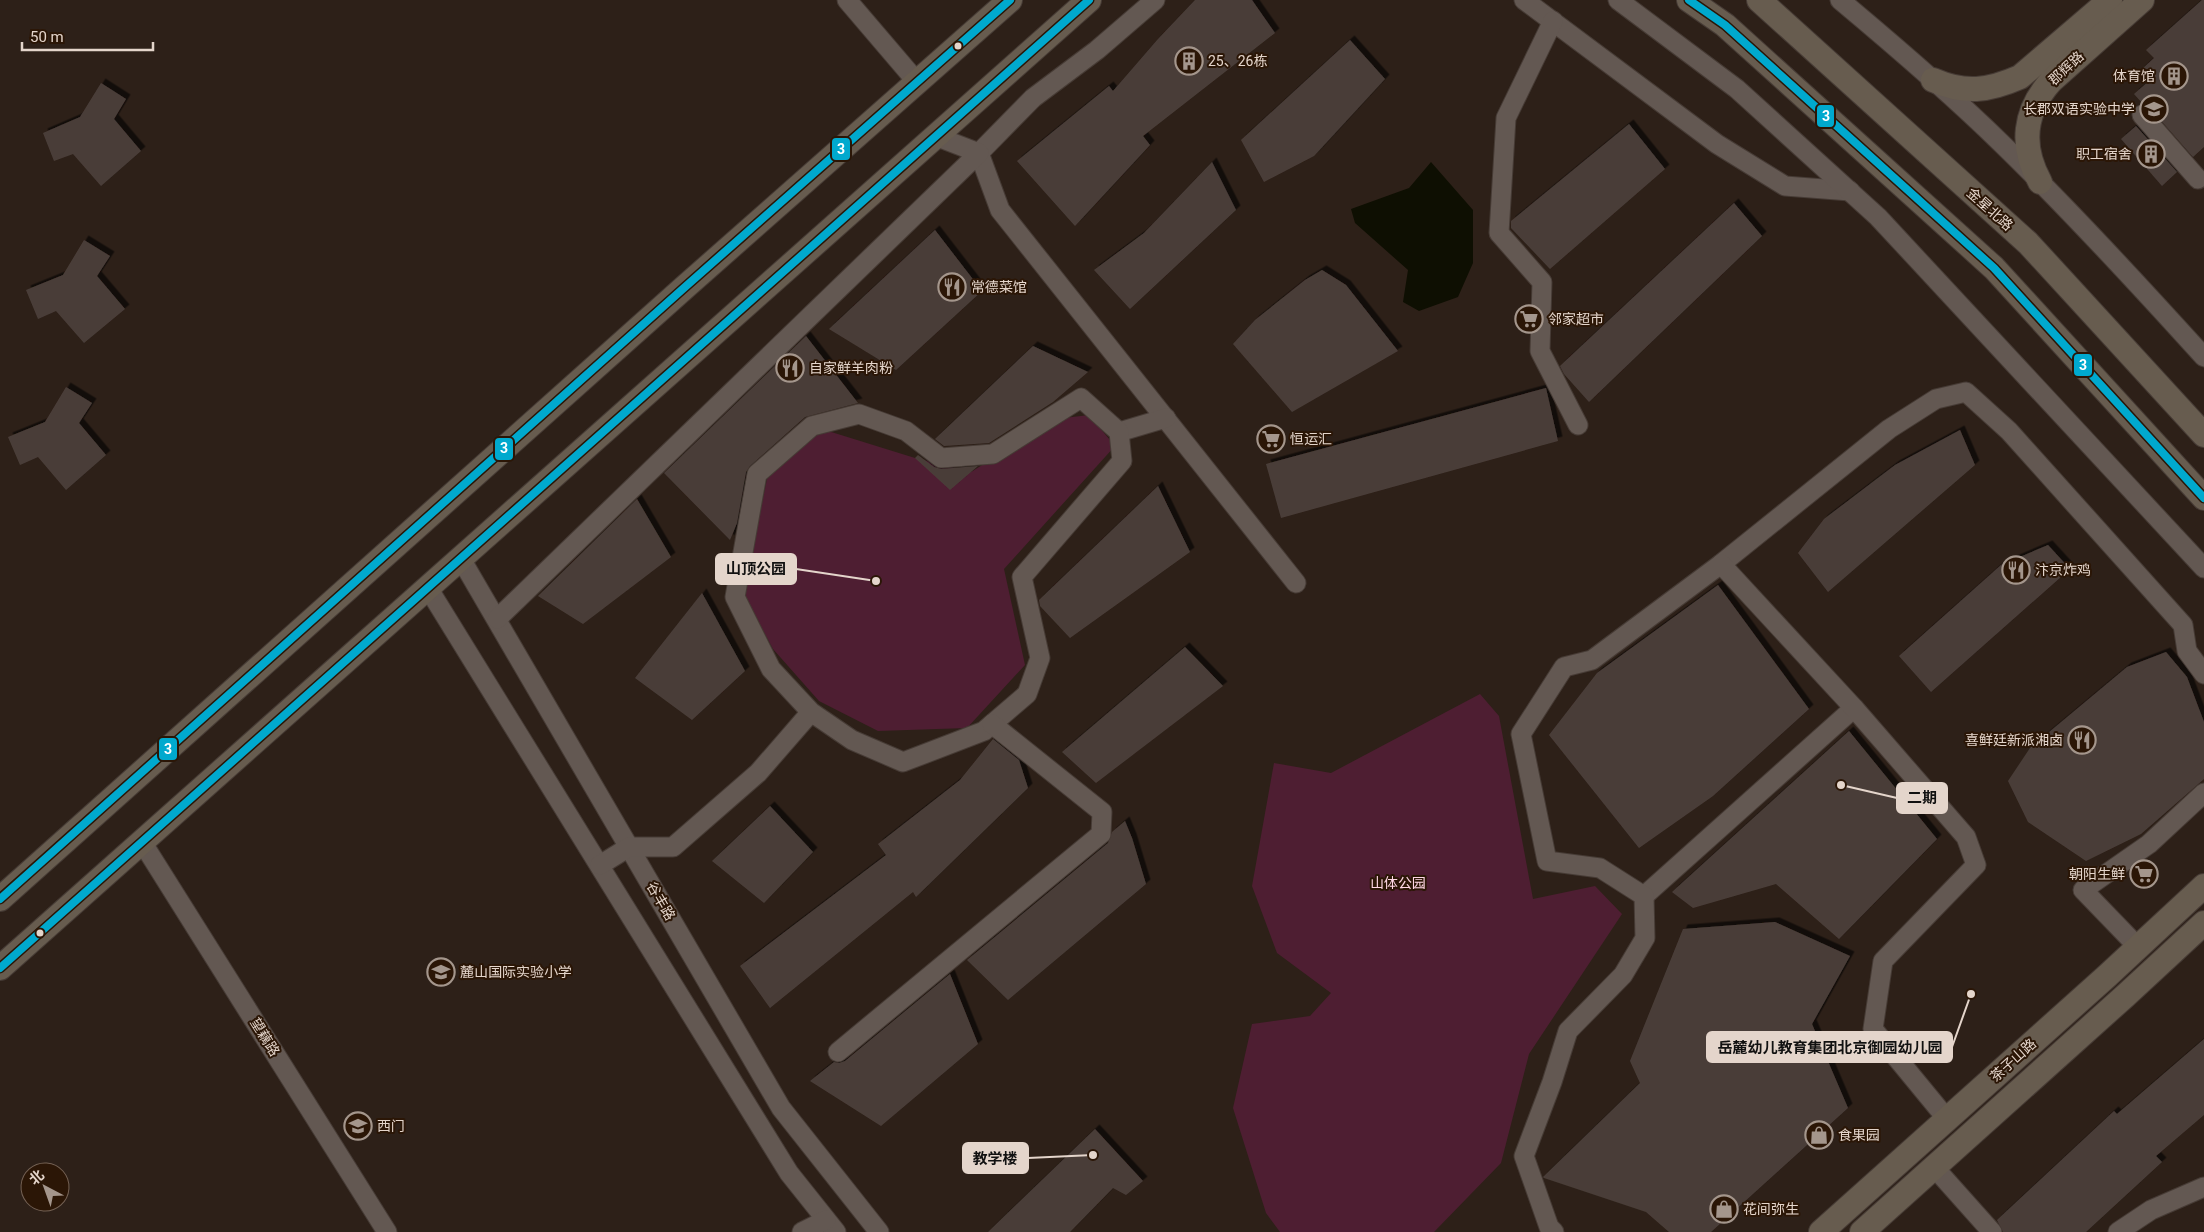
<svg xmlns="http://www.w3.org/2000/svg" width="2204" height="1232" viewBox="0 0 2204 1232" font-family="Roboto,'Noto Sans SC',sans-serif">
<defs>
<filter id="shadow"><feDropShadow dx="4.5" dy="-4.5" stdDeviation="0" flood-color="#0009"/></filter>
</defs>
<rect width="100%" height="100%" fill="#2d2018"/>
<g fill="#4e1e32">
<polygon points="1089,415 1115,446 1004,569 1025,665 967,728 878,731 819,701 773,649 743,593 767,479 812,426 915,458 971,472 1056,419"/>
<polygon points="1480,694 1499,716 1533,899 1595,886 1622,914 1529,1054 1501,1163 1434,1232 1280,1232 1266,1213 1233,1108 1252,1024 1310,1016 1331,993 1277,953 1252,886 1274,763 1331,773"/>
</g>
<polygon fill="#0e0f02" points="1431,162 1473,210 1473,263 1458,297 1419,311 1403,302 1408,270 1355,223 1351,209 1409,188"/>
<g fill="#4a3e39" filter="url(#shadow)">
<polygon points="1195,0 1252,0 1275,33 1143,136 1150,145 1075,226 1017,161 1109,86 1113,91 1158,39"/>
<polygon points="2202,0 2204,0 2204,147 2193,157 2150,108 2143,104 2134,94 2149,81 2140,71 2154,58 2146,50"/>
<polygon points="1350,40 1385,79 1314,156 1264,182 1241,140"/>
<polygon points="101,83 126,99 114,119 141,151 101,186 73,154 54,161 43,133 80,117"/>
<polygon points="1629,124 1665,169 1550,269 1511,228 1511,221"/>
<polygon points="2136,126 2177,172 2162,186 2121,139"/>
<polygon points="1212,162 1236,210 1130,309 1094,270 1144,233"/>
<polygon points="1734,203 1762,236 1589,402 1564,374 1560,366"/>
<polygon points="935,230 982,291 896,370 829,329"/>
<polygon points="84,240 110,256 97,276 125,309 84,343 56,311 38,319 26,290 63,275"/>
<polygon points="1322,270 1346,285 1398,351 1292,412 1233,344 1255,320 1305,280"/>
<polygon points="806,336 858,403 805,417 750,466 746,472 737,523 730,540 664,473"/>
<polygon points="1033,346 1088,372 1053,402 989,443 944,446 935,439"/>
<polygon points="66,387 92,403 79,423 106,455 66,490 38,457 20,465 8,437 45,422"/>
<polygon points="1546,388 1558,441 1281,518 1266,464"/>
<polygon points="1960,430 1975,465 1828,592 1798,553 1824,519 1895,465"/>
<polygon points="918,455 934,467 941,469 978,466 950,490 915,458"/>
<polygon points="1158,486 1190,552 1070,638 1040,606 1039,600"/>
<polygon points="637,499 671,557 583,624 538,596"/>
<polygon points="2048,545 2070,569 1931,692 1899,656 2001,565"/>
<polygon points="1718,585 1809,709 1713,796 1639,848 1549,735 1597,673"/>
<polygon points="702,593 745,671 692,720 635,678"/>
<polygon points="1185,647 1223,686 1096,783 1062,752"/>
<polygon points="2166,652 2187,677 2204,722 2204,779 2141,834 2086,861 2028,822 2008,781 2030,748 2127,667"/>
<polygon points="1849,731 1937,839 1839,939 1776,884 1693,908 1672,892"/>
<polygon points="993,739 1019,760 1028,788 916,897 913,892 770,1008 740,966 886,855 878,844 960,780"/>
<polygon points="770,806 813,852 764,903 712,861"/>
<polygon points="1125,821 1132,838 1146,884 1008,1000 967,960 1108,843 1112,832"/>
<polygon points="1775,922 1850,956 1812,1024 1848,1108 1711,1232 1669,1232 1646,1212 1544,1178 1543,1177 1640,1083 1630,1061 1683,929"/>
<polygon points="950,974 978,1044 881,1126 810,1081 834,1062 839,1063 845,1061"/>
<polygon points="2204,1039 2204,1115 2156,1156 2162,1162 2086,1232 2003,1232 1997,1220 2114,1111 2117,1114"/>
<polygon points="1095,1129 1143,1181 1126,1195 1113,1188 1070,1232 988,1232"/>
</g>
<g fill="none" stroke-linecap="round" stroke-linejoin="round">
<g stroke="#463b35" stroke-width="21">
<g id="minor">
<polyline points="847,0 917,82"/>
<polyline points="1155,0 1097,50 1033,98 979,153 1000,210 1296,583"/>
<polyline points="1524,0 1717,144 1785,186 1850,191"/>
<polyline points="1618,0 1737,89 1878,217 2204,568"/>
<path d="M1840 0C1895 46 1950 93 2001 143 2072 212 2138 284 2204 357"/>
<polyline points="1553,21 1506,118 1499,233 1542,282 1540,351 1578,425"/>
<polyline points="2142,115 2198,179"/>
<polyline points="1119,432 1166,418"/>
<polyline points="461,559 781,1108 879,1232"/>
<polyline points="1721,564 1889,429 1936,399 1966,392 2009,431 2183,625 2187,651 2204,674"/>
<polyline points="428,588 789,1173 836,1232"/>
<polyline points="497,619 979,153 935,136"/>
<polyline points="142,842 387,1232"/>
<polyline points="600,865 629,847 673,847 758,773 811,712 771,669 735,597 757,474 812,426 859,414 906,431 941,458 993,454 1081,398 1119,432 1122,461 1022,577 1040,658 1027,694 984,731 903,762 852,740 811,712"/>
<polyline points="1644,896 1854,708"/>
<polyline points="2138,947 2083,890 2149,844 2204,793"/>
<polyline points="838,1052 1101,834 1102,812 992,724"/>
<polyline points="1934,1167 1992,1232"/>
<polyline points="802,1232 826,1220"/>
<polyline points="1554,1232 1549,1227 1524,1156 1552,1082 1568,1031 1623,975 1645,938 1644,896 1600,868 1547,861 1521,734 1564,667 1592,660 1721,564 1854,708 1966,837 1976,865 1883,961 1873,1029 1947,1119"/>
<polyline points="2118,1232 2151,1210 2204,1187"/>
</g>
</g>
<g stroke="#463b35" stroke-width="26">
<g id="major">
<polyline points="1689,0 1725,25 1994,268 2204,498"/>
<polyline points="1759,0 2028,243 2204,435"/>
<path d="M1933 80C1965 94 1988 91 2020 77L2110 0"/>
<path d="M2040 182C2020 146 2024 111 2051 81L2142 0"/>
<polyline points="0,899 685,287 1010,0"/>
<polyline points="0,968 1089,0"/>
<polyline points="1821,1232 2107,976 2204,886"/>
<polyline points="1862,1232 2125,996 2204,923"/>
</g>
</g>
<use href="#minor" stroke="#635852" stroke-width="19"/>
<use href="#major" stroke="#675c4f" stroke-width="24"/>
<g stroke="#2b1606" stroke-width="11">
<g id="bus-1">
<polyline points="1689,0 1725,25 1994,268 2204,498"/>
<polyline points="0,899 685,287 1010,0"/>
<polyline points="0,968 1089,0"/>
</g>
</g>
<use href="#bus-1" stroke="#00a9ce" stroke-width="8"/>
</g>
<defs>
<g id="building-ring" transform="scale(1.4375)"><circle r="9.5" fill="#2b1606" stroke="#a4968c" stroke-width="1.5"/><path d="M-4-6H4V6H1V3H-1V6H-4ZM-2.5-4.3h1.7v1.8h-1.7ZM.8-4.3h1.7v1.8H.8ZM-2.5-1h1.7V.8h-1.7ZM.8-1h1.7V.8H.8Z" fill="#a4968c"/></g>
<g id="school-ring" transform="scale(1.4375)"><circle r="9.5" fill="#2b1606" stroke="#a4968c" stroke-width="1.5"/><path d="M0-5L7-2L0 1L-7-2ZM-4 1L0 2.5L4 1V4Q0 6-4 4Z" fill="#a4968c"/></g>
<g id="restaurant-ring" transform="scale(1.4375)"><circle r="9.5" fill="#2b1606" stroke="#a4968c" stroke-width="1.5"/><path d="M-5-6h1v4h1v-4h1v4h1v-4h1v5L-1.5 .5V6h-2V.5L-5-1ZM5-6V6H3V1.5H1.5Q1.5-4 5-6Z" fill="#a4968c"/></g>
<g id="supermarket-ring" transform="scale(1.4375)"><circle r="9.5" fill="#2b1606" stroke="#a4968c" stroke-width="1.5"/><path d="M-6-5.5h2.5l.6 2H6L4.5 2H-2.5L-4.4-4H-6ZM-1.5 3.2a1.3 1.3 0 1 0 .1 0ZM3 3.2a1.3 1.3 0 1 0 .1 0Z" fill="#a4968c"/></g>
<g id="shop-ring" transform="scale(1.4375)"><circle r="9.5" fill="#2b1606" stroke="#a4968c" stroke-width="1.5"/><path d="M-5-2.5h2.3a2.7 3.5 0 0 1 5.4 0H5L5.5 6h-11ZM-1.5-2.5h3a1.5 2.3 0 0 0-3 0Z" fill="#a4968c"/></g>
</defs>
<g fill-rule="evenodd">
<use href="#building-ring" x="1189" y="61"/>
<use href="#building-ring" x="2174" y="76"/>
<use href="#school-ring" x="2154" y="109"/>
<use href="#building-ring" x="2151" y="154"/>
<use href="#restaurant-ring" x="952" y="287"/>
<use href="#supermarket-ring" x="1529" y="319"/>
<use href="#restaurant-ring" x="790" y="368"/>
<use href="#supermarket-ring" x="1271" y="439"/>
<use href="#restaurant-ring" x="2016" y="570"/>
<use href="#restaurant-ring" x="2082" y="740"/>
<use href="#supermarket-ring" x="2144" y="874"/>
<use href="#school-ring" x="441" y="972"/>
<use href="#school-ring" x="358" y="1126"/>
<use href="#shop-ring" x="1819" y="1135"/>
<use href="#shop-ring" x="1724" y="1209"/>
</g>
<g fill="#e4d5cb" stroke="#2b1606" stroke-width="2">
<circle cx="958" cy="46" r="4.5"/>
<circle cx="40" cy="933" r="4.5"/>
</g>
<g text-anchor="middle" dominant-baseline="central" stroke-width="4" stroke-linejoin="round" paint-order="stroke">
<g font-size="14" fill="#e4d5cb" stroke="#2b1606" text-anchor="start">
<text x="1208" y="61">25、26栋</text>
<text x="2155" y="76" text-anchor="end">体育馆</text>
<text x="2135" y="109" text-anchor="end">长郡双语实验中学</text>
<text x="2132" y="154" text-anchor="end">职工宿舍</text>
<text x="971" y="287">常德菜馆</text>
<text x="1548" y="319">邻家超市</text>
<text x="809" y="368">自家鲜羊肉粉</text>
<text x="1290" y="439">恒运汇</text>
<text x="2035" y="570">汴京炸鸡</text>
<text x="2063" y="740" text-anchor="end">喜鲜廷新派湘卤</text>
<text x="2125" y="874" text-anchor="end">朝阳生鲜</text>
<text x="460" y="972">麓山国际实验小学</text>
<text x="377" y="1126">西门</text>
<text x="1838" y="1135">食果园</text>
<text x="1743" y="1209">花间弥生</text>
</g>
<g font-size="14" fill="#e4d5cb" stroke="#2b1606">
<text transform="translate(2066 68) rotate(-43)">郡辉路</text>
<text transform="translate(1990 209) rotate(42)">金星北路</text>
<text transform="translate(661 901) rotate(60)">谷丰路</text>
<text transform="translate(265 1037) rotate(58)">望藕路</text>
<text transform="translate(2013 1060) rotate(-42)">茶子山路</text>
</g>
<g font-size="14" fill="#ffd7e5" stroke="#2b1606">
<text x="1398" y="883">山体公园</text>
</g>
</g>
<path fill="none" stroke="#e4d5cb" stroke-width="2" d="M876 581L796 569M1841 785L1897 798M1971 994L1952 1047M1093 1155L1028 1158"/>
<g fill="#e4d5cb" stroke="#2b1606" stroke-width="2">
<circle cx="876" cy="581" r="5"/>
<circle cx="1841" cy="785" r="5"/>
<circle cx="1971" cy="994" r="5"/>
<circle cx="1093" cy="1155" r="5"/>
</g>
<g fill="#e4d5cb" stroke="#e4d5cb" stroke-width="2">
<rect x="716" y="554" width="80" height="30" rx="5"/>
<rect x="1897" y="783" width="50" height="30" rx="5"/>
<rect x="1707" y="1032" width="245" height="30" rx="5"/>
<rect x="963" y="1143" width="65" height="30" rx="5"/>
</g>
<g font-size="15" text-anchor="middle" font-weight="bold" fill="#111">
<text x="756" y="574">山顶公园</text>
<text x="1922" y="803">二期</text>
<text x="1830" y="1053">岳麓幼儿教育集团北京御园幼儿园</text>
<text x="995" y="1164">教学楼</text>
</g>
<g stroke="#2b1606" stroke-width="2">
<rect x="1816" y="104" width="19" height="24" rx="5" fill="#00a9ce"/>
<rect x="831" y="137" width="20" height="24" rx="5" fill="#00a9ce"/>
<rect x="2073" y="353" width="20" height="24" rx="5" fill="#00a9ce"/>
<rect x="494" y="437" width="20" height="24" rx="5" fill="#00a9ce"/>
<rect x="158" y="737" width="20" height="24" rx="5" fill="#00a9ce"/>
</g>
<g font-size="14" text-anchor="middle" font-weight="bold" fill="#fff">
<text x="1826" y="121">3</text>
<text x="841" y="154">3</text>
<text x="2083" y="370">3</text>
<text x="504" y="453">3</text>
<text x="168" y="754">3</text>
</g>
<g transform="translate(45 1187) rotate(319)"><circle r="24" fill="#2b1606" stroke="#756255"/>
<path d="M0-4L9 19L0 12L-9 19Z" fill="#a4968c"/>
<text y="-8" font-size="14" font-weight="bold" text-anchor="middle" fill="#e4d5cb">北</text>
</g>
<path d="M22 42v8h131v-8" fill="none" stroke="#e4d5cb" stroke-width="2.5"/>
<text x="30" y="42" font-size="15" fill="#e4d5cb" stroke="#2b1606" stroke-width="4" paint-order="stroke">50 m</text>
</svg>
